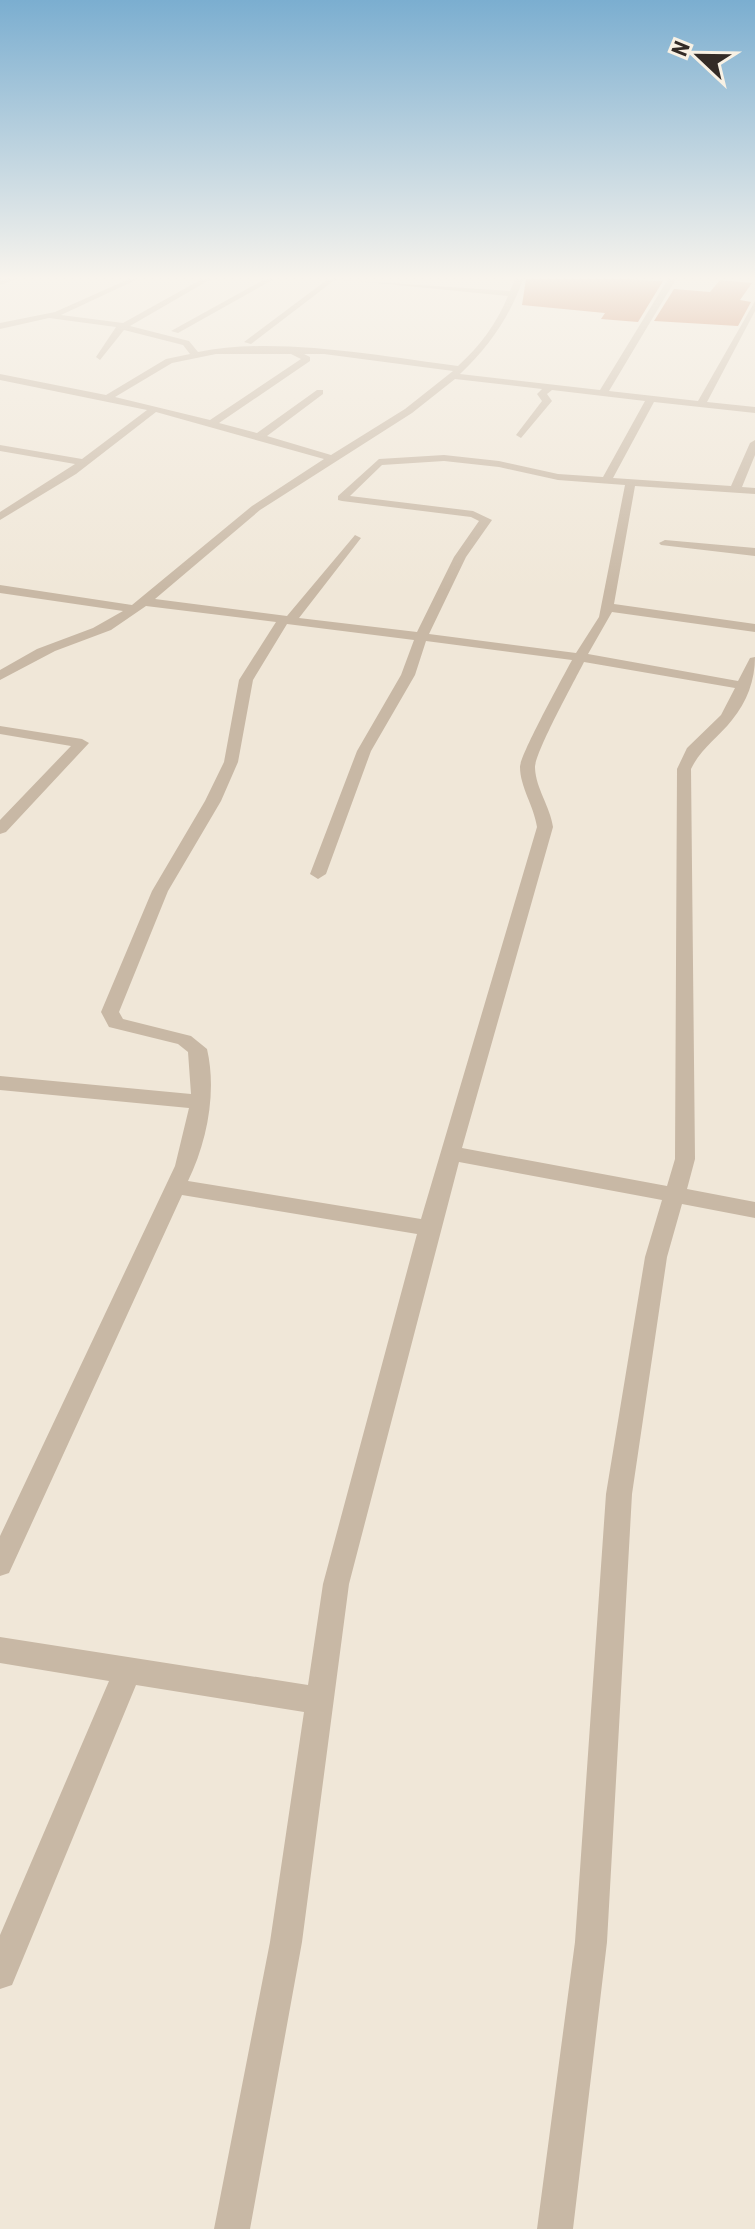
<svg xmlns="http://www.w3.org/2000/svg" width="755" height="2229" viewBox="0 0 755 2229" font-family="'Roboto Condensed',sans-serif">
<rect width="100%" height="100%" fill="#f0e7d8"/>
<g fill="#c36e43">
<polygon points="526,279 624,279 663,281 638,322 601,319 605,313 522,305"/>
<polygon points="720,280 752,283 740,300 751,302 738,326 654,321 674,289 710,292"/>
</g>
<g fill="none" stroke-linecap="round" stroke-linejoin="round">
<g fill="#c8b8a5" fill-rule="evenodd">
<polygon points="6,279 16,279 0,285 0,280"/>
<path d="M129 279H138L61 315 123 323 202 279H211L130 326 189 341 198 352C275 336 380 356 458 366 480 346 497 323 508 296L336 279 251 344 244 342 328 279 510 291 515 279H523C511 314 490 346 460 374L600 390 668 279H676L609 391 698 401 755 301V311L707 402 755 407V413L654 402 613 478 731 486 750 443 755 440V455L742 487 755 488V494L635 486 614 604 755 624V632L612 612 588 654 738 681 750 658 755 657C755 680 747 702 732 720 718 738 701 748 691 769L695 1159 687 1189 755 1202V1218L682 1204 667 1257 632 1494 607 1942 573 2229H537L575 1942 606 1494 645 1257 662 1200 459 1162 349 1584 302 1942 250 2229H214L270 1942 304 1712 136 1685 12 1985 0 1989V1935L109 1681 0 1663V1637L308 1685 323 1584 417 1234 182 1195 9 1573 0 1576V1536L175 1166 189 1108 0 1090V1076L191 1094 188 1052 178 1044 109 1027 101 1012 152 891 205 801 224 762 239 680 276 622 146 606 111 630 55 651 0 680V670L37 649 93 628 123 611 0 593V585L132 605 252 506 324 459 156 412 76 474 0 520V512L75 464 0 451V445L82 459 147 410 0 380V374L106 395 166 359 190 354 183 345 124 330 100 360 96 357 116 327 49 318 0 329V323L55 312ZM216 354H291L301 359 210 420 115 397 172 363ZM304 354H324L453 371 405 409 331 455 267 436 323 394V390H317L257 433 219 423 310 361V357ZM455 379 542 389 537 394 542 401 516 435 521 438 552 401 547 394 552 390 645 401 603 477 558 474 499 461 444 455 379 459 338 496V500L342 501 471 517 479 521 454 557 417 632 299 618 361 538 355 535 287 616 155 599 260 510 412 413ZM444 461 499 467 558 480 625 485 599 617 576 653 429 634 466 557 492 520 473 511 350 496 382 465ZM287 624 414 640 401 675 357 751 310 874 318 879 326 874 371 751 415 675 426 641 572 660C563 677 520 755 520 767 520 787 534 806 537 827L421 1219 188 1181C207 1142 217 1092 207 1049L191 1036 123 1019 119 1012 168 891 221 801 238 762 253 680ZM584 662 735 688 721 715 687 748 677 769 675 1159 667 1186 462 1148 553 827C550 806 536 789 535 768 534 754 575 680 584 662Z"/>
<polygon points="265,279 274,279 178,333 171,331"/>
<polygon points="665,540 755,548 755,556 661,545 659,543"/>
<polygon points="0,726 82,739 89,743 6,832 0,834 0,820 71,746 0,734"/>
</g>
</g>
<linearGradient id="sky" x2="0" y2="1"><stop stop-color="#7baed0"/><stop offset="0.47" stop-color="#f8f4ed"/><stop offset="1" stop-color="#f8f4ed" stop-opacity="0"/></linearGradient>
<rect width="755" height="591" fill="url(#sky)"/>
<g transform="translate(699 56) rotate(292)" stroke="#f8f1e4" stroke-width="6" paint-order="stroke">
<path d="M0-6L14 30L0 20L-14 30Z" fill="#332b26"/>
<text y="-12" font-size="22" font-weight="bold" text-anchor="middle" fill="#332b26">N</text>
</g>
</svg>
